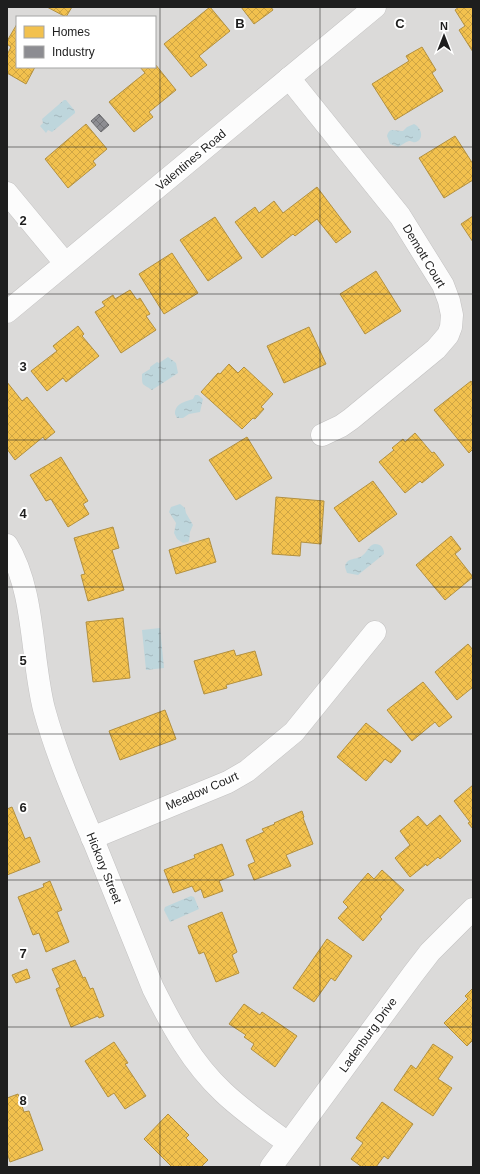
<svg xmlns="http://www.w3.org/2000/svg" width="480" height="1174" viewBox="0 0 480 1174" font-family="Helvetica,sans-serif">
<defs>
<pattern id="water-ripples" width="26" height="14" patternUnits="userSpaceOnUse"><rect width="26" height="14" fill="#bed6dc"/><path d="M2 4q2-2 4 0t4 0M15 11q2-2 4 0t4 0" fill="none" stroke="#a3b7bc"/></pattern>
<pattern id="homes-cross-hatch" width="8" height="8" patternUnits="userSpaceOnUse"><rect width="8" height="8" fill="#f2c14e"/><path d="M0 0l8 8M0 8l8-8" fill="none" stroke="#cfa544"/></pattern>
<pattern id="industry-cross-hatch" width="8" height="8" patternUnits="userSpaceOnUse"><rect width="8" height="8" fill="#8d8d92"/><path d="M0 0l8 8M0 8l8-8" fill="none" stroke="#737377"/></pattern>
</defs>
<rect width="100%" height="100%" fill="#eceae8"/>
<path fill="#dbdad9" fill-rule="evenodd" d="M7 7H473V1167H7ZM17 17H155V67H17Z"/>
<g fill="url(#water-ripples)">
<polygon points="64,100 66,100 75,111 75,113 52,132 48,130 46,133 40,126 43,123 42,119"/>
<path d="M414 124C421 127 425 139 416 142 412 143 413 141 409 141 405 142 401 146 398 147L390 144 387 136C390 126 395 132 403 131L407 127Z"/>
<path d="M168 357 176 363 178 373 152 390C142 383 142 387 142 374L150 369V367L157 362 159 363Z"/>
<path d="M195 395H198L203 399 200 412 189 414 183 418H177L175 414C175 403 185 402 193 399Z"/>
<polygon points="180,504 185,508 186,513 193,525 190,532 189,541 188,542 183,543 177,539 174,533 176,523 169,512 171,507"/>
<path d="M375 544C381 544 384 548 384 554L358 575 347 573 345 567C347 556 357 561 363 555 368 551 369 545 375 544Z"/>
<polygon points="160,628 164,668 146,670 142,630"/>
<polygon points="191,896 194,897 199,909 170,922 164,910 165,907"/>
</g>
<g fill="url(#homes-cross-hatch)" stroke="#b29040">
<polygon points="47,7 72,7 66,17"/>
<polygon points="210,7 230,31 199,56 207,65 191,77 164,44"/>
<polygon points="241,7 271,7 273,10 254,24"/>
<polygon points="459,7 473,7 473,52 459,30 465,26 455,10"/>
<polygon points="17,24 17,67 35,67 26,84 7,73 7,55 11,47 7,44 7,41"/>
<polygon points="422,47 436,70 432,73 443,91 395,120 372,84 409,61 406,56"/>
<polygon points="155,64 176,90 149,112 153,117 134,132 109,102 145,73 140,67 155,67"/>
<polygon points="86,124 107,149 93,161 96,165 68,188 45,159"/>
<polygon points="455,136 473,164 473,180 444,198 419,158"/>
<polygon points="317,187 351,232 336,243 317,219 295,236 293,234 262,258 235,222 255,207 259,213 274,201 283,213"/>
<polygon points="473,216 473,242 461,224"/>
<polygon points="215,217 242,258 208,281 180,240"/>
<polygon points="172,253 198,293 164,314 139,274"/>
<polygon points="376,271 401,311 365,334 340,294"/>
<polygon points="130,290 137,300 140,298 150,314 146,316 156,330 121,353 95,312 105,306 102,302 113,295 115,299"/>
<polygon points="78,326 84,334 82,336 99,356 66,382 63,378 47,391 31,371 57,351 53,346"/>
<polygon points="309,327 326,364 284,383 267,346"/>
<polygon points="229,364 238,373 244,367 273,394 261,407 264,409 255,419 253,418 242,429 201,392 218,373 220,374"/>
<polygon points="471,381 473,384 473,449 469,453 434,410"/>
<polygon points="7,382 22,401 27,397 55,432 45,440 43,437 15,460 7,449"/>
<polygon points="415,433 432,453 434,452 444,465 422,483 420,481 405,493 379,462 394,450 392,448 403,439 405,442"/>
<polygon points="247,437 272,478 236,500 209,460"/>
<polygon points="61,457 88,501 83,504 89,514 68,527 51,499 46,501 30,475"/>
<polygon points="373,481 397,514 359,542 334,508"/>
<polygon points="276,497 324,501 321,544 301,542 300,556 272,554"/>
<polygon points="113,527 119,548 112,550 124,590 88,601 81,575 85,574 74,538"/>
<polygon points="451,536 461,549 455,554 473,577 445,600 416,565"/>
<polygon points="209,538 216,562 176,574 169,550"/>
<polygon points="123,618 130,678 93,682 86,622"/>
<polygon points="468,644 473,650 473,687 457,700 435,672"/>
<polygon points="234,650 236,656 255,651 262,675 226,685 227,688 204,694 194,661"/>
<polygon points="423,682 452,717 439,727 435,722 412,741 387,710"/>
<polygon points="165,710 176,739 120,760 109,731"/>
<polygon points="366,723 401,751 391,763 385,759 366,781 337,757"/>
<polygon points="473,785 473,829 468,823 470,822 454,801"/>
<polygon points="12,807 25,839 30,837 40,862 7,875 7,809"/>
<polygon points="302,811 304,817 303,818 313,844 286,855 291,866 254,880 248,865 255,862 246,840 264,832 262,829 275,824 274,823"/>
<polygon points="440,815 461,841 440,859 438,857 427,866 426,864 410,877 395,858 410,845 400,831 418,816 427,826"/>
<polygon points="222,844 234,875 219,881 223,891 204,898 201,889 195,892 192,886 173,893 164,870 195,858 194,855"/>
<polygon points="382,870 404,890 380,917 382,919 363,941 338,918 348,907 343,902 368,873 374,879"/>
<polygon points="50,881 62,910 57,912 69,942 46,952 39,933 33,935 18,897 44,887 43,884"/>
<polygon points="222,912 237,952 232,955 239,973 216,982 204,952 199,954 188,926"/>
<polygon points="327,939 352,956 335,981 331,978 314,1002 293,988"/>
<polygon points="75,960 83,978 85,977 90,989 93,988 104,1016 99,1018 98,1016 71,1027 56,989 60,987 52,969"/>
<polygon points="27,969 30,978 16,983 12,975"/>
<polygon points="473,988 473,1040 467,1046 444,1023 468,999 465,996"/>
<polygon points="244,1004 260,1015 262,1012 297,1036 275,1067 251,1049 254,1044 244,1037 246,1035 229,1024"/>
<polygon points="114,1042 128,1063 125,1064 146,1096 125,1109 114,1093 108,1097 85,1061"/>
<polygon points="433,1044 453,1057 438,1079 452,1088 433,1116 394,1090 411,1065 416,1069"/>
<polygon points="18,1094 24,1112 29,1111 43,1150 10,1162 7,1152 7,1098"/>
<polygon points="382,1102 413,1124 388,1159 384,1156 376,1167 362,1167 351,1159 363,1143 356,1138"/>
<polygon points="168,1114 189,1135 186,1138 208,1160 201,1167 172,1167 144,1139"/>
</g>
<polygon fill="url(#industry-cross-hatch)" stroke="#6c6c6f" points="99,114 109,125 101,132 91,121"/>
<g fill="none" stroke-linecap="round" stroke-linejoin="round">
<g stroke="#c3c2c2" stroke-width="23">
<g id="street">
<polyline points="289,78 400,216 443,285 449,301 452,315 451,327 448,335 436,349 351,419 341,426 322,435"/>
<polyline points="7,193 65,263"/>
<polyline points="7,312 375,7"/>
<path d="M7 545C35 590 31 658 44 709 56 753 74 795 92 837 112 887 133 938 153 988 172 1026 192 1063 223 1092 243 1111 266 1127 288 1143"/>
<polyline points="92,838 228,782 247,771 294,732 375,632"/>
<polyline points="271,1167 413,974 430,952 473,909"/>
</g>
</g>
<use href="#street" stroke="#fcfcfc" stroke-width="22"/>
</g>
<path fill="none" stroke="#1e1e1e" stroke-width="1" stroke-opacity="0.55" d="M160 7V1167M320 7V1167M7 147H473M7 294H473M7 440H473M7 587H473M7 734H473M7 880H473M7 1027H473"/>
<g text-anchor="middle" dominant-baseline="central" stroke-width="4" stroke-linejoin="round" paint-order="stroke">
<g font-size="12" fill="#1e1e1e" stroke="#fff">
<text transform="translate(191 160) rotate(-40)">Valentines Road</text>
<text transform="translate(424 256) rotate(59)">Demott Court</text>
<text transform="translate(202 791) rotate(-24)">Meadow Court</text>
<text transform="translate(104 868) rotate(68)">Hickory Street</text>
<text transform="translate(368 1035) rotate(-54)">Ladenburg Drive</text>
</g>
</g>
<g font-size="13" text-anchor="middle" font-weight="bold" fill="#1e1e1e" stroke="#fff" stroke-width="4" stroke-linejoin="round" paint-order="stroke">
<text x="240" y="28">B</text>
<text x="400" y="28">C</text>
<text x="23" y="225">2</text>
<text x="23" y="371">3</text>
<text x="23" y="518">4</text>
<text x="23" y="665">5</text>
<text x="23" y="812">6</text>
<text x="23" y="958">7</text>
<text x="23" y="1105">8</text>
</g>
<rect width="480" height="1174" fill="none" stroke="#1e1e1e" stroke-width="16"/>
<rect x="16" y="16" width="140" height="52" fill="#ffffff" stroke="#a5a5a5"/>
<rect x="24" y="26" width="20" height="12" fill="#f2c14e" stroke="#a5a5a5"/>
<text x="52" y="36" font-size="12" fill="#1e1e1e">Homes</text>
<rect x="24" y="46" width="20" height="12" fill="#8d8d92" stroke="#a5a5a5"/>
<text x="52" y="56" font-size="12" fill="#1e1e1e">Industry</text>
<g transform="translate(444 36)" stroke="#ffffff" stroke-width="3" paint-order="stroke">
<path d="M0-3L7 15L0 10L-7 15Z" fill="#1e1e1e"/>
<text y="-6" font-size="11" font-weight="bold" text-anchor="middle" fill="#1e1e1e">N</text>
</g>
</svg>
